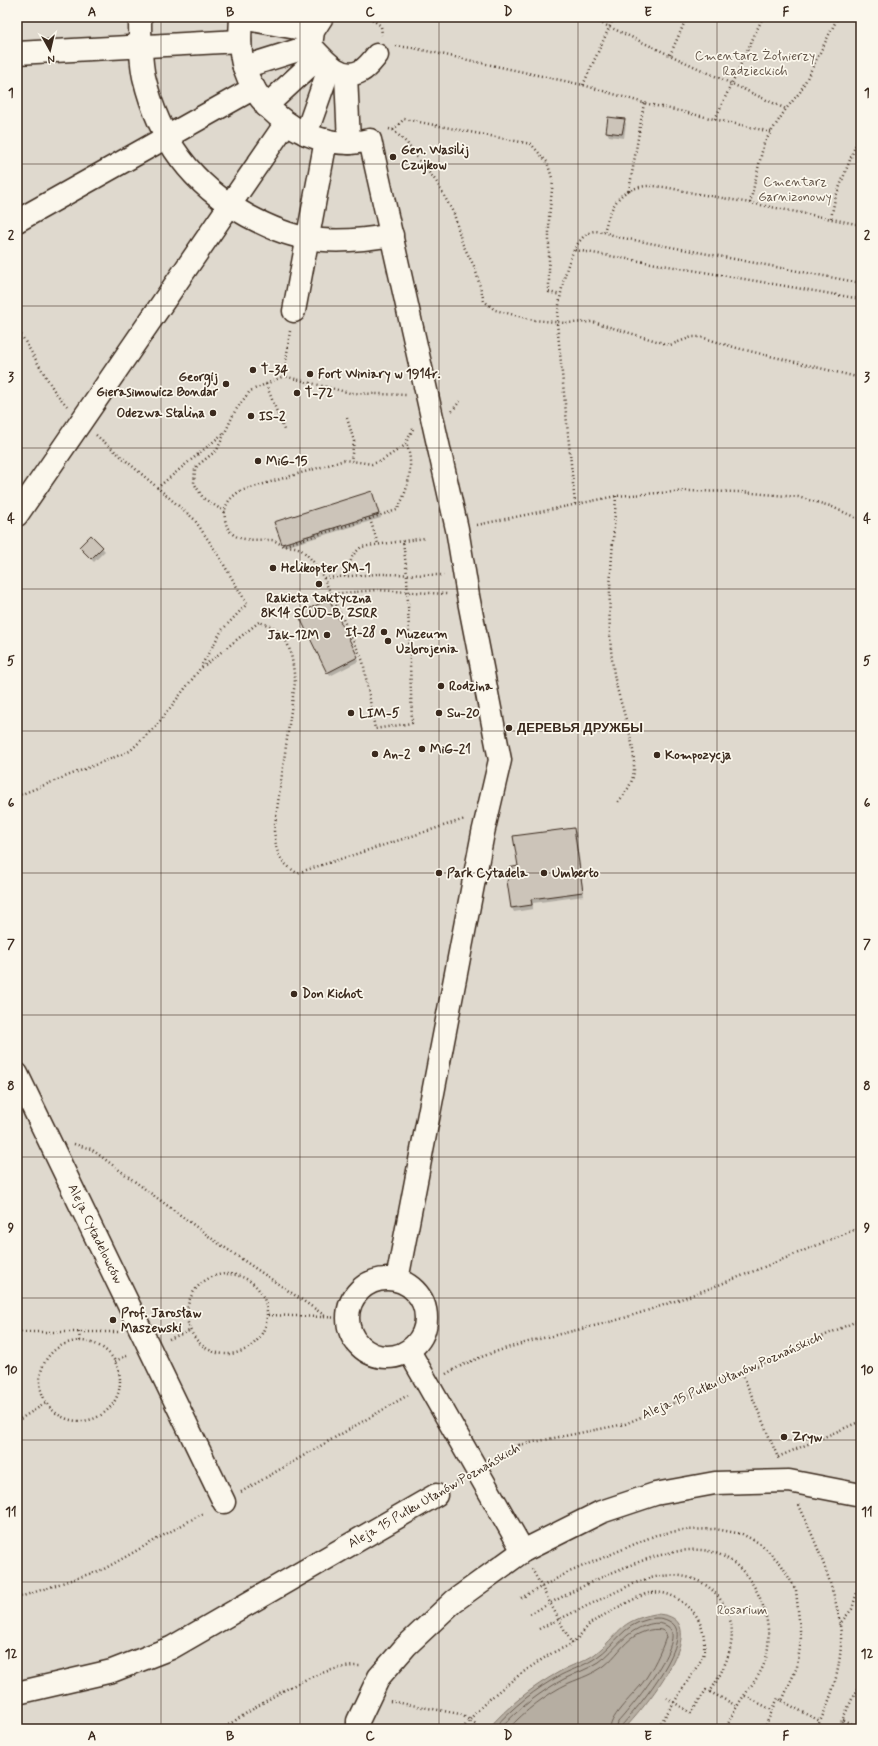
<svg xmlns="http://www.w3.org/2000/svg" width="878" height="1746" viewBox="0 0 878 1746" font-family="Mynerve,sans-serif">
<rect width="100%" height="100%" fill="#fbf7ec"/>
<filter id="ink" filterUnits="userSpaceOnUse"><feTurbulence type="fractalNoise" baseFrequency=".025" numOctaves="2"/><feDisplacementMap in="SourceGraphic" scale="8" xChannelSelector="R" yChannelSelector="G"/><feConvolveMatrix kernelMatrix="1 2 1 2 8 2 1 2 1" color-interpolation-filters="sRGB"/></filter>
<g filter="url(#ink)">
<rect fill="#dfd9ce" stroke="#8d8276" x="17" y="17" width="844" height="1712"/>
<path fill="#b6aea2" stroke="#85796d" d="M655 1614C722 1615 642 1711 624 1729H488C508 1706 532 1687 559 1672 571 1665 584 1662 595 1654 620 1634 618 1621 655 1614Z"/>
<g fill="#0003">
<polygon points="624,120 626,124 624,138 609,136 607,132"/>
<polygon points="371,492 381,518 285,547 282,544"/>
<polygon points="91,536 105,551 94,562 83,551"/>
<polygon points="331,604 359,661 330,676 328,672"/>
<polygon points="573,829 576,832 584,896 533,903 533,909 514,912 512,908 508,882 519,867"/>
</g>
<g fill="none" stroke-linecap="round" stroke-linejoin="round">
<g stroke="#6c5f53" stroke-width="1">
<path d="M493 1729C513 1707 535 1689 561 1675 573 1669 586 1665 597 1657 615 1645 623 1625 646 1620 655 1617 664 1617 672 1623 695 1640 635 1711 622 1725L621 1729"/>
<path d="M500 1729C518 1709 540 1692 564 1679 576 1673 588 1669 599 1662 617 1649 625 1631 647 1625 653 1623 661 1622 667 1626 690 1638 629 1710 618 1722L616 1729"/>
<path d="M508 1729C525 1711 546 1694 569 1683 581 1678 593 1674 604 1666 616 1657 623 1643 635 1636 643 1631 656 1627 664 1631L666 1637C661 1652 653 1668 644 1681 635 1694 610 1715 610 1729"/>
</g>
</g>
<g fill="#ccc4b9" stroke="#3b2a1e">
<polygon points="608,117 625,119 622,134 606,132"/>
<polygon points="372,491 379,514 282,544 274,522"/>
<polygon points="91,535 103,547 91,559 79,547"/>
<polygon points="329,599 358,657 327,673 298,614"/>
<polygon points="574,828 583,892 531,899 532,905 511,908 507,881 509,878 508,868 518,866 513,836"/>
</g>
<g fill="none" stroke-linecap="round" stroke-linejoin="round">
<g stroke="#3b2a1e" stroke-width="25">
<g id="minor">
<path d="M140 17C140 37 140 58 144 77 159 140 192 185 248 216 267 226 286 235 307 238 335 243 364 240 392 235"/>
<path d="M322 17 313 31 311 46C323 59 341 82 361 71 367 68 373 60 377 55"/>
<path d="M313 31 241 18C240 34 239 51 244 67 258 110 303 143 349 143 356 143 363 141 370 140L457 529 468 596 500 760 483 833 397 1280"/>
<polyline points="17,53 240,41"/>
<polyline points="244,67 311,46"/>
<polyline points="346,74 349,143"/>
<polyline points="266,106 320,56"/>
<polyline points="306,134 330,66"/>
<polyline points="17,221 254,88"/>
<polyline points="294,311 326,140"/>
<polyline points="17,515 286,123"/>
<polyline points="17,1074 224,1502"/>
<circle cx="387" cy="1318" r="39"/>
<polyline points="409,1351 523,1551"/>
<polyline points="17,1693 112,1671 171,1648 436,1495"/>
<polyline points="358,1729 358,1721 379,1677 406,1646 454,1601 523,1551 601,1512 655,1494 715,1483 789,1481 861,1495"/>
</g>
</g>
<g stroke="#3b2a1e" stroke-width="2.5" stroke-dasharray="1 3" stroke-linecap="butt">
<polyline points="369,17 381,26 382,35"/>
<polyline points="588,17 786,109"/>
<polyline points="851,17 861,22"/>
<polyline points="396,46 413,48 583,85 644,103 771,132"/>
<polyline points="670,55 687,17"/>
<polyline points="583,85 614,17"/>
<polyline points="715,119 763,17"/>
<polyline points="389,129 393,130 407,143 417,158 436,181 454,214 462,243 475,268 484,301 495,310 534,320 566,323 593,322 670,345 692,337 701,337 737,348 861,378"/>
<polyline points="393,130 404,119 531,144 547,162 553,181 549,217 549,292 560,295"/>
<polyline points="629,191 644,103"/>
<polyline points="750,203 764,143 786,109 800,92 838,17"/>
<polyline points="831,218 835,199 861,131"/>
<polyline points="604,232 618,237 861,283"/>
<polyline points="575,250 861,299"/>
<polyline points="17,328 55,392 67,406"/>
<polyline points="290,331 284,376 350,393 406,395"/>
<polyline points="266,384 284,430"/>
<polyline points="452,411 460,401"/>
<polyline points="347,418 354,441 351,460"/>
<path d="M413 429 404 446 381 461 372 464 345 460 240 491C230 498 223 505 225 519 229 544 252 539 271 540 276 540 280 545 285 546 290 547 296 546 300 549 316 561 323 576 331 594L377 590 447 594"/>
<polyline points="96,435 194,519 217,553 247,604 222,630 201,666"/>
<polyline points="157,488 225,432"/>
<path d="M616 496C613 554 605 610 613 667 617 701 635 734 634 768 634 782 626 793 617 803"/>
<path d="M575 504 557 323C559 300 567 241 591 232 595 230 600 232 604 232 609 214 615 193 636 188 655 182 680 191 699 194 753 203 807 214 861 225"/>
<polyline points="225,512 203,498 194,483 195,469 198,465 217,450 235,411 250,391 284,376"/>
<polyline points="370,519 378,544"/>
<polyline points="477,525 616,496 687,491 741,492 798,497 830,506 861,520"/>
<path d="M285 545 397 510C408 491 415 464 406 443"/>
<polyline points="345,576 353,555 361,547 425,538"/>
<polyline points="324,578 377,574 444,575"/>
<polyline points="331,594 363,661 375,729 412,723 407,575 403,541"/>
<path d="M17 796 130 751 157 725 200 669 259 622C265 624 275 627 279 631 292 644 293 666 295 682L274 831C277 853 277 860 297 873L465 819"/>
<polyline points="74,1144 91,1149 218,1243 327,1317"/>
<circle cx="227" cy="1314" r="40"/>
<polyline points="268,1315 347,1318"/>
<polyline points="17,1332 118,1332"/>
<polyline points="79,1332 80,1341"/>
<polyline points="169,1339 189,1331"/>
<circle cx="80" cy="1381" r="40"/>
<polyline points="115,1361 129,1355"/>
<polyline points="742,1373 779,1460"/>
<path d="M446 1374C499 1343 565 1335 624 1318 705 1293 783 1259 861 1227"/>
<polyline points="17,1421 46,1403"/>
<polyline points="519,1445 625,1424 742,1373 861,1319"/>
<polyline points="778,1457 861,1421"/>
<polyline points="241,1492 410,1394"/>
<path d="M799 1505C816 1543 843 1604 841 1645 839 1675 830 1703 816 1729"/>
<polyline points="532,1569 572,1644"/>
<polyline points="17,1598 104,1569 205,1512"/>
<polyline points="521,1598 567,1573 656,1535 683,1530 715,1529 742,1534 761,1544 781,1564 796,1590 801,1640 797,1667 782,1701 778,1698 764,1729"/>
<path d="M530 1614C573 1591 653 1546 702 1550 750 1555 777 1616 766 1658 761 1677 747 1689 738 1705 733 1713 730 1721 725 1729"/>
<polyline points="839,1625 852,1609 861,1579"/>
<path d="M539 1629C559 1619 579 1610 599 1600 612 1594 625 1587 638 1582 671 1569 708 1574 725 1607 741 1637 726 1666 710 1692L706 1690 691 1713 667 1698"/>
<polyline points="710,1692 737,1706"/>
<polyline points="745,1696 772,1710"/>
<polyline points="390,1701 460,1714 476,1724"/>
<polyline points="782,1701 820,1721"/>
<polyline points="843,1720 861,1728"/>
<path d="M222 1729C260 1705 316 1664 362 1666"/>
<path d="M463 1729C479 1703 523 1671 549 1655 556 1650 565 1648 571 1644 578 1639 584 1630 590 1624 597 1618 640 1595 649 1593 666 1591 676 1596 689 1608 704 1620 706 1640 703 1657L657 1729"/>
<polyline points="838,1729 861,1680"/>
</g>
<use href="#minor" stroke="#fbf7ec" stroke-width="22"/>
<polyline stroke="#3b2a1e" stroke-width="2.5" stroke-dasharray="1 3" stroke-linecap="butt" points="436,1495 519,1445"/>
</g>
</g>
<path fill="none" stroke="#3b2a1e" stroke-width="1" stroke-opacity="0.55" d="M161 17V1729M300 17V1729M439 17V1729M578 17V1729M717 17V1729M17 164H861M17 306H861M17 448H861M17 589H861M17 731H861M17 873H861M17 1015H861M17 1157H861M17 1298H861M17 1440H861M17 1582H861"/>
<g fill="#3b2a1e" stroke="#fbf7ec" stroke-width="1.5">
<circle cx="393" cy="157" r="4"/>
<circle cx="253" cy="370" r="4"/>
<circle cx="310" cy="374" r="4"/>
<circle cx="226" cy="384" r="4"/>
<circle cx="297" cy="393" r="4"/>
<circle cx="213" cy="413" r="4"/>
<circle cx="251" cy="416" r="4"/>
<circle cx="258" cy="461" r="4"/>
<circle cx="273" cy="568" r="4"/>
<circle cx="319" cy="584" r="4"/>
<circle cx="384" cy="632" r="4"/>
<circle cx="327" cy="635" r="4"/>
<circle cx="388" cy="641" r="4"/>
<circle cx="441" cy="686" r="4"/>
<circle cx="351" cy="713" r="4"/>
<circle cx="439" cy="713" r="4"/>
<circle cx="509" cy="728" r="4"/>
<circle cx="422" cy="749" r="4"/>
<circle cx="375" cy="754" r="4"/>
<circle cx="657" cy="755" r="4"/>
<circle cx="439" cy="873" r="4"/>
<circle cx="544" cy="873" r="4"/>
<circle cx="294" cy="994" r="4"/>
<circle cx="113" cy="1320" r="4"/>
<circle cx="784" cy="1437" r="4"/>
</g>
<g text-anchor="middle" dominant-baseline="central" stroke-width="3.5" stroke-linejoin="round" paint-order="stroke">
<g font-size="13" fill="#64564a" stroke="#fbf7ec">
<text x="755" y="56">Cmentarz Żołnierzy<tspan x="755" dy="15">Radzieckich</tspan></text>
<text x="795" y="182">Cmentarz<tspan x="795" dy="15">Garnizonowy</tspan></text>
<text x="742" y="1610">Rosarium</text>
</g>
<g font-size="13" font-weight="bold" fill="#3b2a1e" stroke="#fbf7ec" text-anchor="start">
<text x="401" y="150">Gen. Wasilij<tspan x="401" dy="15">Czujkow</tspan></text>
<text x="261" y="370">T-34</text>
<text x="318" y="374">Fort Winiary w 1914r.</text>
<text x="218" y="377" text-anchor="end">Georgij<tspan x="218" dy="15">Gierasimowicz Bondar</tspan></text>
<text x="305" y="393">T-72</text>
<text x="205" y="413" text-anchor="end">Odezwa Stalina</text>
<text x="259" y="416">IS-2</text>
<text x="266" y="461">MiG-15</text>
<text x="281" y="568">Helikopter SM-1</text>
<text x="319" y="598" text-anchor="middle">Rakieta taktyczna<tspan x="319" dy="15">8K14 SCUD-B, ZSRR</tspan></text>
<text x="376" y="632" text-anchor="end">Ił-28</text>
<text x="396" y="634">Muzeum<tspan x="396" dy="15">Uzbrojenia</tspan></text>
<text x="319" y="635" text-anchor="end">Jak-12M</text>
<text x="449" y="686">Rodzina</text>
<text x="359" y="713">LIM-5</text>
<text x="447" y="713">Su-20</text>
<text x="517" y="728">ДЕРЕВЬЯ ДРУЖБЫ</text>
<text x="430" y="749">MiG-21</text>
<text x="383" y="754">An-2</text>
<text x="665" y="755">Kompozycja</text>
<text x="447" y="873">Park Cytadela</text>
<text x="552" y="873">Umberto</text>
<text x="302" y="994">Don Kichot</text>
<text x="121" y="1313">Prof. Jarosław<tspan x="121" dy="15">Maszewski</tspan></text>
<text x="792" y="1437">Zryw</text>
</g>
<g font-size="13" fill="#3b2a1e" stroke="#fbf7ec">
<text transform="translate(95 1234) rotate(64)">Aleja Cytadelowców</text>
<text transform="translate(732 1376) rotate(-24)">Aleja 15 Pułku Ułanów Poznańskich</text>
<text transform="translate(434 1496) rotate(-30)">Aleja 15 Pułku Ułanów Poznańskich</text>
</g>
</g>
<rect width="878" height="1746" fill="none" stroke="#fbf7ec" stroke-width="44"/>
<g transform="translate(50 50) rotate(172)" stroke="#fbf7ec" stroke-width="3" paint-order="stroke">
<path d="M0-3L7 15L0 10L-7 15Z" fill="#3b2a1e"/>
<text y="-6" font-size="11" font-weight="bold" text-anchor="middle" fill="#3b2a1e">N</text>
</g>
<rect x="22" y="22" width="834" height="1702" fill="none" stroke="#3b2a1e" stroke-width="1.5"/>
<g font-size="13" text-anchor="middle" font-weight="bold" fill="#3b2a1e">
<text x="92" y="16">A</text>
<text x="230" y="16">B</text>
<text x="370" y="16">C</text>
<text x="508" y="16">D</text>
<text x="648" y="16">E</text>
<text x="786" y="16">F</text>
<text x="11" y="97">1</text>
<text x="867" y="97">1</text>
<text x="11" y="239">2</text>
<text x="867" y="239">2</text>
<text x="11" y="381">3</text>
<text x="867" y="381">3</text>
<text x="11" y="523">4</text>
<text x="867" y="523">4</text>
<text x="11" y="665">5</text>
<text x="867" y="665">5</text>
<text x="11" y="807">6</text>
<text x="867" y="807">6</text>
<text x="11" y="948">7</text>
<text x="867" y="948">7</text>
<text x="11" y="1090">8</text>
<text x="867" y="1090">8</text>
<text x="11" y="1232">9</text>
<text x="867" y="1232">9</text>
<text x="11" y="1374">10</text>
<text x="867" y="1374">10</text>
<text x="11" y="1516">11</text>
<text x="867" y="1516">11</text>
<text x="11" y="1658">12</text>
<text x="867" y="1658">12</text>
<text x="92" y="1740">A</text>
<text x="230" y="1740">B</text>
<text x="370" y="1740">C</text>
<text x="508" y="1740">D</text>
<text x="648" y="1740">E</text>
<text x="786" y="1740">F</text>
</g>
</svg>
